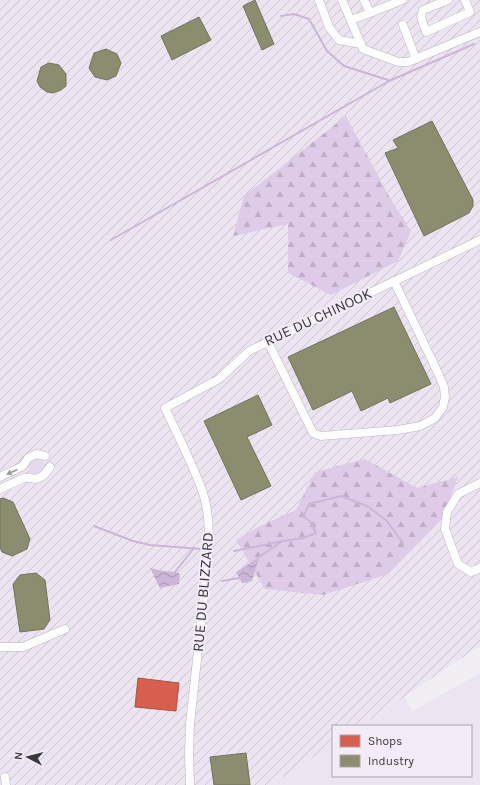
<svg xmlns="http://www.w3.org/2000/svg" width="480" height="785" viewBox="0 0 480 785" font-family="Karla,sans-serif">
<defs>
<pattern id="industrial-furrows" width="10" height="10" patternUnits="userSpaceOnUse"><rect width="10" height="10" fill="#ece4f0"/><path d="M-1 1l2-2M0 10L10 0M9 11l2-2" fill="none" stroke="#cbc4cf"/></pattern>
<pattern id="forest-firs" width="22" height="20" patternUnits="userSpaceOnUse"><rect width="22" height="20" fill="#ddcbe7"/><path d="M5 1l3.5 6h-7zM16 11l3.5 6h-7z" fill="#beafc7"/></pattern>
<pattern id="water-waves" width="16" height="10" patternUnits="userSpaceOnUse"><rect width="16" height="10" fill="#cbb6d7"/><path d="M0 5q4-4 8 0t8 0" fill="none" stroke="#a695b0"/></pattern>
</defs>
<rect width="100%" height="100%" fill="#f2eff4"/>
<polygon fill="#ece4f0" points="480,673 480,785 270,785 333,744 333,776 471,776 471,726 360,726 404,696 413,711"/>
<polygon fill="url(#industrial-furrows)" points="0,0 480,0 480,646 361,726 333,726 333,744 271,785 0,785"/>
<circle fill="#e6d9ee" cx="36" cy="467" r="8"/>
<g fill="url(#forest-firs)">
<polygon points="346,116 390,198 411,231 398,261 331,295 288,273 288,224 233,236 244,196"/>
<polygon points="365,459 417,488 458,477 443,518 388,574 323,595 265,589 236,540 260,526 296,510 315,472"/>
</g>
<g fill="url(#water-waves)">
<polygon points="259,557 252,581 249,582 242,583 236,572"/>
<polygon points="150,568 163,571 175,572 180,574 179,584 160,588"/>
</g>
<polygon fill="#d6604d" stroke="#a75448" points="138,678 179,683 176,711 135,707"/>
<g fill="#8c8c6e" stroke="#73735f">
<polygon points="255,0 274,44 262,50 243,6"/>
<polygon points="199,17 211,40 172,60 161,36"/>
<polygon points="106,49 117,54 121,63 116,76 107,80 95,77 89,68 94,53"/>
<polygon points="49,63 59,65 66,74 66,86 61,90 53,93 47,92 40,87 37,81 41,67"/>
<polygon points="432,121 473,200 473,206 469,213 424,236 385,153 398,148 393,140"/>
<polygon points="394,307 431,384 390,403 388,398 361,411 352,391 313,410 288,357"/>
<polygon points="258,395 272,425 247,437 271,486 241,500 204,421"/>
<polygon points="3,498 13,502 30,539 27,549 12,556 2,552 0,547 0,499"/>
<polygon points="36,573 45,580 50,620 44,629 20,632 13,584 20,575"/>
<polygon points="246,753 250,785 214,785 210,757"/>
</g>
<g fill="none" stroke-linecap="round" stroke-linejoin="round">
<g stroke="#cbb6d7" stroke-width="2">
<polyline points="281,16 294,14 309,19 327,51 344,66 388,80"/>
<polyline points="111,240 389,81 474,44"/>
<polyline points="94,526 133,541 150,545 201,549"/>
<polyline points="234,551 283,541 303,538 316,533 310,521 303,517 309,504 341,496 367,506 386,520 403,543"/>
<polyline points="259,557 281,542"/>
<polyline points="175,572 194,548"/>
<polyline points="222,581 239,578"/>
</g>
<g stroke="#b9b7bb" stroke-width="9">
<g id="minor">
<polyline points="319,0 329,27 339,40 361,44"/>
<polyline points="342,0 363,49 398,62 408,62 480,32"/>
<polyline points="448,0 423,10 421,17 426,32 470,12 465,0"/>
<polyline points="370,13 402,0"/>
<polyline points="351,20 370,13 364,0"/>
<polyline points="403,25 416,59"/>
<polyline points="268,342 313,433 321,436 398,430 420,426 435,418 443,407 445,397 444,387 439,375 394,281"/>
<polyline points="0,477 23,466 28,458 36,454 45,456"/>
<polyline points="480,483 458,494 447,512 445,529 458,564 471,572 480,568"/>
<path d="M0 489 24 478C28 477 30 478 34 479 42 479 46 473 50 467"/>
<polyline points="0,647 23,647 65,629"/>
<polyline points="5,777 6,785"/>
<path d="M190 785 189 753 190 724 209 549C209 531 209 511 203 493 193 464 178 436 165 408L219 379 249 351 480 240"/>
</g>
</g>
<use href="#minor" stroke="#fdfdfd" stroke-width="8"/>
</g>
<defs><path id="oneway-solid" d="M-6-.8H1V-3.2L6.5 0L1 3.2V.8H-6Z"/></defs>
<use fill="#9c9a9c" href="#oneway-solid" transform="translate(12 472) rotate(155)"/>
<g text-anchor="middle" dominant-baseline="central" stroke-width="4" stroke-linejoin="round" paint-order="stroke">
<g font-size="15" fill="#3a383c" stroke="#f3ecf7">
<text transform="translate(318 317) rotate(-25)">RUE DU CHINOOK</text>
<text transform="translate(203 592) rotate(-85)">RUE DU BLIZZARD</text>
</g>
</g>
<rect x="332" y="725" width="140" height="52" fill="#f3ecf7" stroke="#a9a4ac"/>
<rect x="340" y="735" width="20" height="12" fill="#d6604d" stroke="#a9a4ac"/>
<text x="368" y="745" font-size="12" fill="#3a383c">Shops</text>
<rect x="340" y="755" width="20" height="12" fill="#8c8c6e" stroke="#a9a4ac"/>
<text x="368" y="765" font-size="12" fill="#3a383c">Industry</text>
<g transform="translate(28 757) rotate(277)" stroke="#f3ecf7" stroke-width="3" paint-order="stroke">
<path d="M0-3L7 15L0 10L-7 15Z" fill="#3a383c"/>
<text y="-6" font-size="11" font-weight="bold" text-anchor="middle" fill="#3a383c">N</text>
</g>
</svg>
